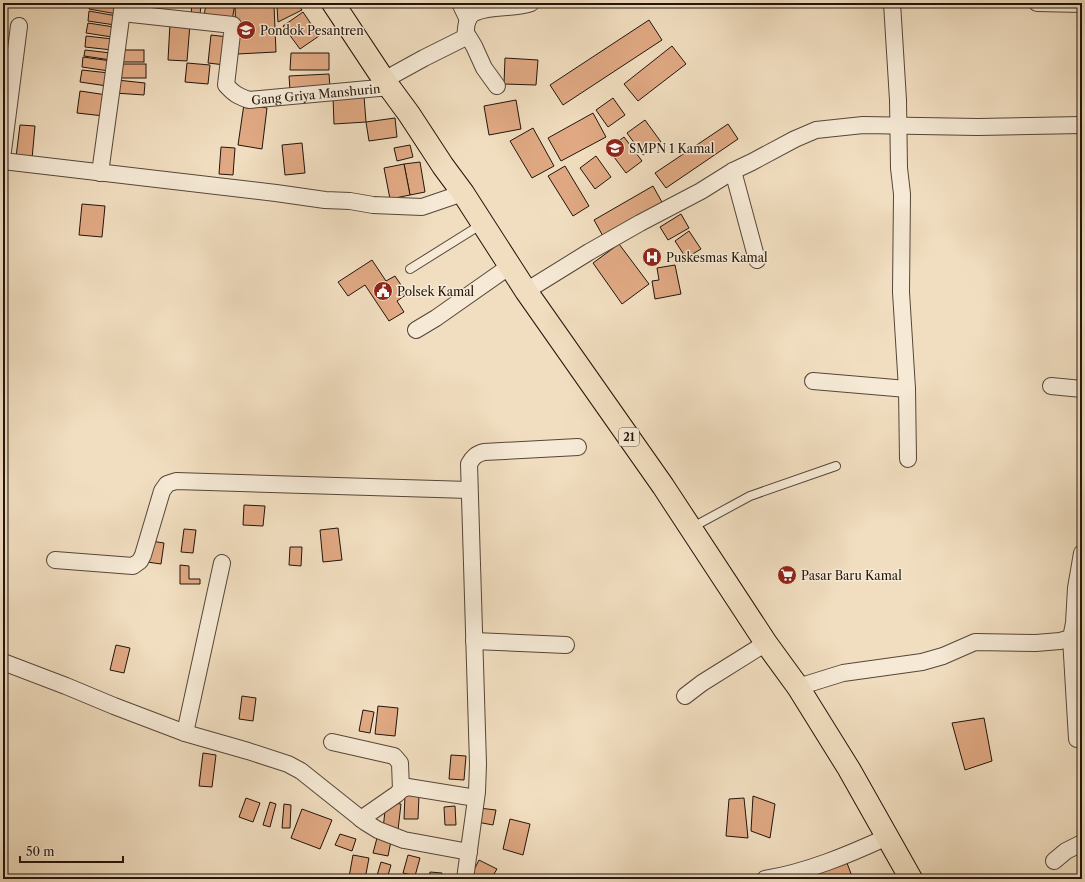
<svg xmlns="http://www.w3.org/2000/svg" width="1085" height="882" viewBox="0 0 1085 882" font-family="'Libre Caslon Text',serif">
<rect width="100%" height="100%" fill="#f1dec0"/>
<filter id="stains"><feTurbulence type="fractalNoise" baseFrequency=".005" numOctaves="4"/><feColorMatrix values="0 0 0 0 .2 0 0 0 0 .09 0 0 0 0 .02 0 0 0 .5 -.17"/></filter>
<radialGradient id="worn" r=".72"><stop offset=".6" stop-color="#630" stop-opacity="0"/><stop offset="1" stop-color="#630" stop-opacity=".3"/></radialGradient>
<g fill="#e0a983" stroke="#22140b">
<polygon points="90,3 119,3 117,14 89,9"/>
<polygon points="135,3 150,3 148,11 134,9"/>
<polygon points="192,3 201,3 200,16 191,15"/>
<polygon points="206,3 224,6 225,3 235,3 232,21 204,17"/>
<polygon points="293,3 297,3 302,10 278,22 277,7"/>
<polygon points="274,5 276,52 237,54 235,7"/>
<polygon points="89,11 117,16 115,25 88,21"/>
<polygon points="303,12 319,36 300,49 283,26"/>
<polygon points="649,20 662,40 563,105 550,85"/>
<polygon points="88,23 114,27 112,37 86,33"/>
<polygon points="170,23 190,24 187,61 168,60"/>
<polygon points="211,35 228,37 225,65 208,63"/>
<polygon points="86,36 113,39 112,50 85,47"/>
<polygon points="672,46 686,64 638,101 624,84"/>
<polygon points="85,50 111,53 111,60 84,56"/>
<rect x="121" y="50" width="23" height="12"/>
<polygon points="291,53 329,53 329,70 290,70"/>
<polygon points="83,57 111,61 109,71 82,67"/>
<polygon points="505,58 538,60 536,85 504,84"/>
<polygon points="187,63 210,65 208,84 185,82"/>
<rect x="118" y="64" width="28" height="14"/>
<polygon points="82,70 109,73 107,86 80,82"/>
<polygon points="329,74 330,88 290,90 289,76"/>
<polygon points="117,80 145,83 144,95 115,93"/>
<polygon points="80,91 107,95 104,116 77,113"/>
<polygon points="364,96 366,122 334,124 333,97"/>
<polygon points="613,98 625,115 608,127 596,110"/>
<polygon points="516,100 521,129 489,135 484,106"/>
<polygon points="244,104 267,108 262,149 238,145"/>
<polygon points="593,113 606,137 561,161 548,138"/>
<polygon points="395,118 397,137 369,141 366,122"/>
<polygon points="645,120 661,142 643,155 627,133"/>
<polygon points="728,124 738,139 666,188 655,173"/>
<polygon points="20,125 35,126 32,159 16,157"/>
<polygon points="533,128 554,166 532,178 510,141"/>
<polygon points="624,137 642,161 626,173 608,149"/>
<polygon points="302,143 305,173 285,175 282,145"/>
<polygon points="410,145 413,157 397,161 394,148"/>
<polygon points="221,147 235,148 233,175 219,174"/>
<polygon points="596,156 611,177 595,189 580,168"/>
<polygon points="420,162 425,192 410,195 404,164"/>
<polygon points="404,164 410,195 390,199 384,168"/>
<polygon points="565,166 589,206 573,216 548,176"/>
<polygon points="653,186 663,204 604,238 594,220"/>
<polygon points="82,204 105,206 102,237 79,235"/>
<polygon points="681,214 689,228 668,240 660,227"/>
<polygon points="689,231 701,249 686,258 675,241"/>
<polygon points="619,244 649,284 622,304 593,263"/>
<polygon points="372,260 386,281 395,276 407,294 397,301 404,312 389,321 365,285 348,296 338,282"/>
<polygon points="675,265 681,294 655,299 652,281 659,280 657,268"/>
<polygon points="244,505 265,506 263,526 243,525"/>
<polygon points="338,528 342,560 323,562 320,530"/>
<polygon points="184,529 196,530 193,553 181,552"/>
<polygon points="151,541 164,543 161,564 147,562"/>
<polygon points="290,547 302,547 301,566 289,565"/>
<polygon points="180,565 189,566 189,579 200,579 200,584 180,584"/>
<polygon points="116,645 130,648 124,673 110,670"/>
<polygon points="242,696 256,698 253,721 239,719"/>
<polygon points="378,706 398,708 395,736 375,734"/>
<polygon points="363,710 374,712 370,733 359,731"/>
<polygon points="984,718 992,761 965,770 952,723"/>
<polygon points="203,753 216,755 212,787 199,786"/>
<polygon points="451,755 466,756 464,780 449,779"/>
<polygon points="405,795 419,795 418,819 404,819"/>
<polygon points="753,796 775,804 770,838 751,831"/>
<polygon points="246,798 260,803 253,822 239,817"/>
<polygon points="744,798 748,838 726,836 729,799"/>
<polygon points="270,802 276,804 270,827 263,825"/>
<polygon points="386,802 401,804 398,830 383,829"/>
<polygon points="284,804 291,805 290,828 282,828"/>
<polygon points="455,806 456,825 445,825 444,807"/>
<polygon points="479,808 496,810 493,825 477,822"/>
<polygon points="302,809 332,820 320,849 291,838"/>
<polygon points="510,819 530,824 523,855 503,849"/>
<polygon points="340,834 356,839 352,851 335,845"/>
<polygon points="377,838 391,841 388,856 373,853"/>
<polygon points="353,855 369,858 365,879 349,877"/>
<polygon points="408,855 420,858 415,876 403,873"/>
<polygon points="479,860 497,869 491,879 472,879 470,878"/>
<polygon points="381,862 391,865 387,879 376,879"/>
<polygon points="847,863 853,879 818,879 816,872"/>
<polygon points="430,872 442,873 441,879 429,879"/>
</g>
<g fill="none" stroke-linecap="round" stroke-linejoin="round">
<g stroke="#564638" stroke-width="10">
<g id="service">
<polyline points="410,269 482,224"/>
<polyline points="691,528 750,496 836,466"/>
</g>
</g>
<g stroke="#564638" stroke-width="18">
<g id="minor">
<polyline points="460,3 468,20"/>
<polyline points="892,3 898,100 899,168 902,194 901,292 907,389 908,459"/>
<polyline points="1037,3 1082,4"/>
<path id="s1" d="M122 13 233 25 226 85C234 94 238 96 249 100L390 87"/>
<polyline points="466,33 474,46 484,68 497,86"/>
<path d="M384 80 424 58 464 38C467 32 465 26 468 20 469 17 472 14 474 13 491 4 513 10 531 3"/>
<polyline points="3,151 19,26"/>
<polyline points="3,161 276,193 325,200 350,201 373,205 422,207 463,193"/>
<polyline points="733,171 757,260"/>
<polyline points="100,173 112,86 123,3"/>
<polyline points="526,291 589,252 640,223 701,191 733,171 752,162 795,139 816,130 863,125 978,127 1082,125"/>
<polyline points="416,330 436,318 510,266"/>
<polyline points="813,381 907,389"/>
<polyline points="1051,386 1082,389"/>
<polyline points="55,560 133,566 140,561 143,555 162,491 167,484 176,481 469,490"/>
<polyline points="1071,638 1077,739"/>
<polyline points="474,641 566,645"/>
<polyline points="3,662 66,686 114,706 185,733 248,751 288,764 301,771 365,822 378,830 404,840 469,852"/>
<polyline points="798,687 843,673 922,662 943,656 975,642 1036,643 1060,641 1071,638 1074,623 1076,588 1082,553"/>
<polyline points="685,696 702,683 766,643"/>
<polyline points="185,733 222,563"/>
<polyline points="332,742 394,756 400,763 401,790"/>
<polyline points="361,819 397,794 401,790 408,787 476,798"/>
<polyline points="1054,861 1066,851 1082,843"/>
<path d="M465 879 477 792 478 764 469 464C473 457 476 454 484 452L578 447"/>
<path d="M765 879C807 872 848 855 887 837"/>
</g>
</g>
<g stroke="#22140b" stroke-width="24">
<polyline id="trunk" points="333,3 384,80 409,114 443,166 463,193 526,291 663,486 766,643 798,687 849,769 911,879"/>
</g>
<use href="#service" stroke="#f6ead6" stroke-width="8"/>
<use href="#minor" stroke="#f6ead6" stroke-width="16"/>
<use href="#trunk" stroke="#f1dec0" stroke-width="22"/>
</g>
<defs>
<g id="school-disc" transform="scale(1)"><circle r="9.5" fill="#8f2418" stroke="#f6ead6"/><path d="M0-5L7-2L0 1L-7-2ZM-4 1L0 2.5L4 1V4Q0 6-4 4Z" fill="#fff"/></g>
<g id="hospital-disc" transform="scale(1)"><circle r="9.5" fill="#8f2418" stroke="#f6ead6"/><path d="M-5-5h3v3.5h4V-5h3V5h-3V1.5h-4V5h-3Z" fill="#fff"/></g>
<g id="civic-disc" transform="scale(1)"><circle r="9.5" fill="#8f2418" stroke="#f6ead6"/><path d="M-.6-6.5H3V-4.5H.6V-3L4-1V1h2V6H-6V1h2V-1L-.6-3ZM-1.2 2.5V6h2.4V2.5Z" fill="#fff"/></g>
<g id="supermarket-disc" transform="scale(1)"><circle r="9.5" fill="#8f2418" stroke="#f6ead6"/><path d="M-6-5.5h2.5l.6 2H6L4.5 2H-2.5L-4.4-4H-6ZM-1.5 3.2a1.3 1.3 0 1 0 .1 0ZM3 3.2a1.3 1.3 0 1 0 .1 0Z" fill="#fff"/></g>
</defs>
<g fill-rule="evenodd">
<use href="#school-disc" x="246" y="30"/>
<use href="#school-disc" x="615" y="148"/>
<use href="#hospital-disc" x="652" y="257"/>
<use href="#civic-disc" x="383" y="291"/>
<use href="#supermarket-disc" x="787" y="575"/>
</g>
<g text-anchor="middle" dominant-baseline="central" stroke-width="3" stroke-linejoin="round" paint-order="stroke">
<rect fill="#f6ead6" stroke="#625448" stroke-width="1" x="619" y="428" width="20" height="18" rx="3"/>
<g font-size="11" font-weight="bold" fill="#22140b">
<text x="629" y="437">21</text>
</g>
<g font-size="12" fill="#22140b" stroke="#f6ead6" text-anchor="start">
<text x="260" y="30">Pondok Pesantren</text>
<text x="629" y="148">SMPN 1 Kamal</text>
<text x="666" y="257">Puskesmas Kamal</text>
<text x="397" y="291">Polsek Kamal</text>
<text x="801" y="575">Pasar Baru Kamal</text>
</g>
<g font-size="12" fill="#22140b" stroke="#f6ead6">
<text stroke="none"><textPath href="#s1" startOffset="267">Gang Griya Manshurin</textPath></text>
</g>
</g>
<rect width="1085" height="882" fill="none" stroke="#f1dec0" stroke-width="16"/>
<rect x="4" y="4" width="1077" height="874" fill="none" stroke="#22140b" stroke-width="2"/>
<rect x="8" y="8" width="1069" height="866" fill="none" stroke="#22140b"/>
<path d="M20 856v6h103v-6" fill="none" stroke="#22140b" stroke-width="2"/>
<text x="26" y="856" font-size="12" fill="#22140b" stroke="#f6ead6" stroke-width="3" paint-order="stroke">50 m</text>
<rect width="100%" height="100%" filter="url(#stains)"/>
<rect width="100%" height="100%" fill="url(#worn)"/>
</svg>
